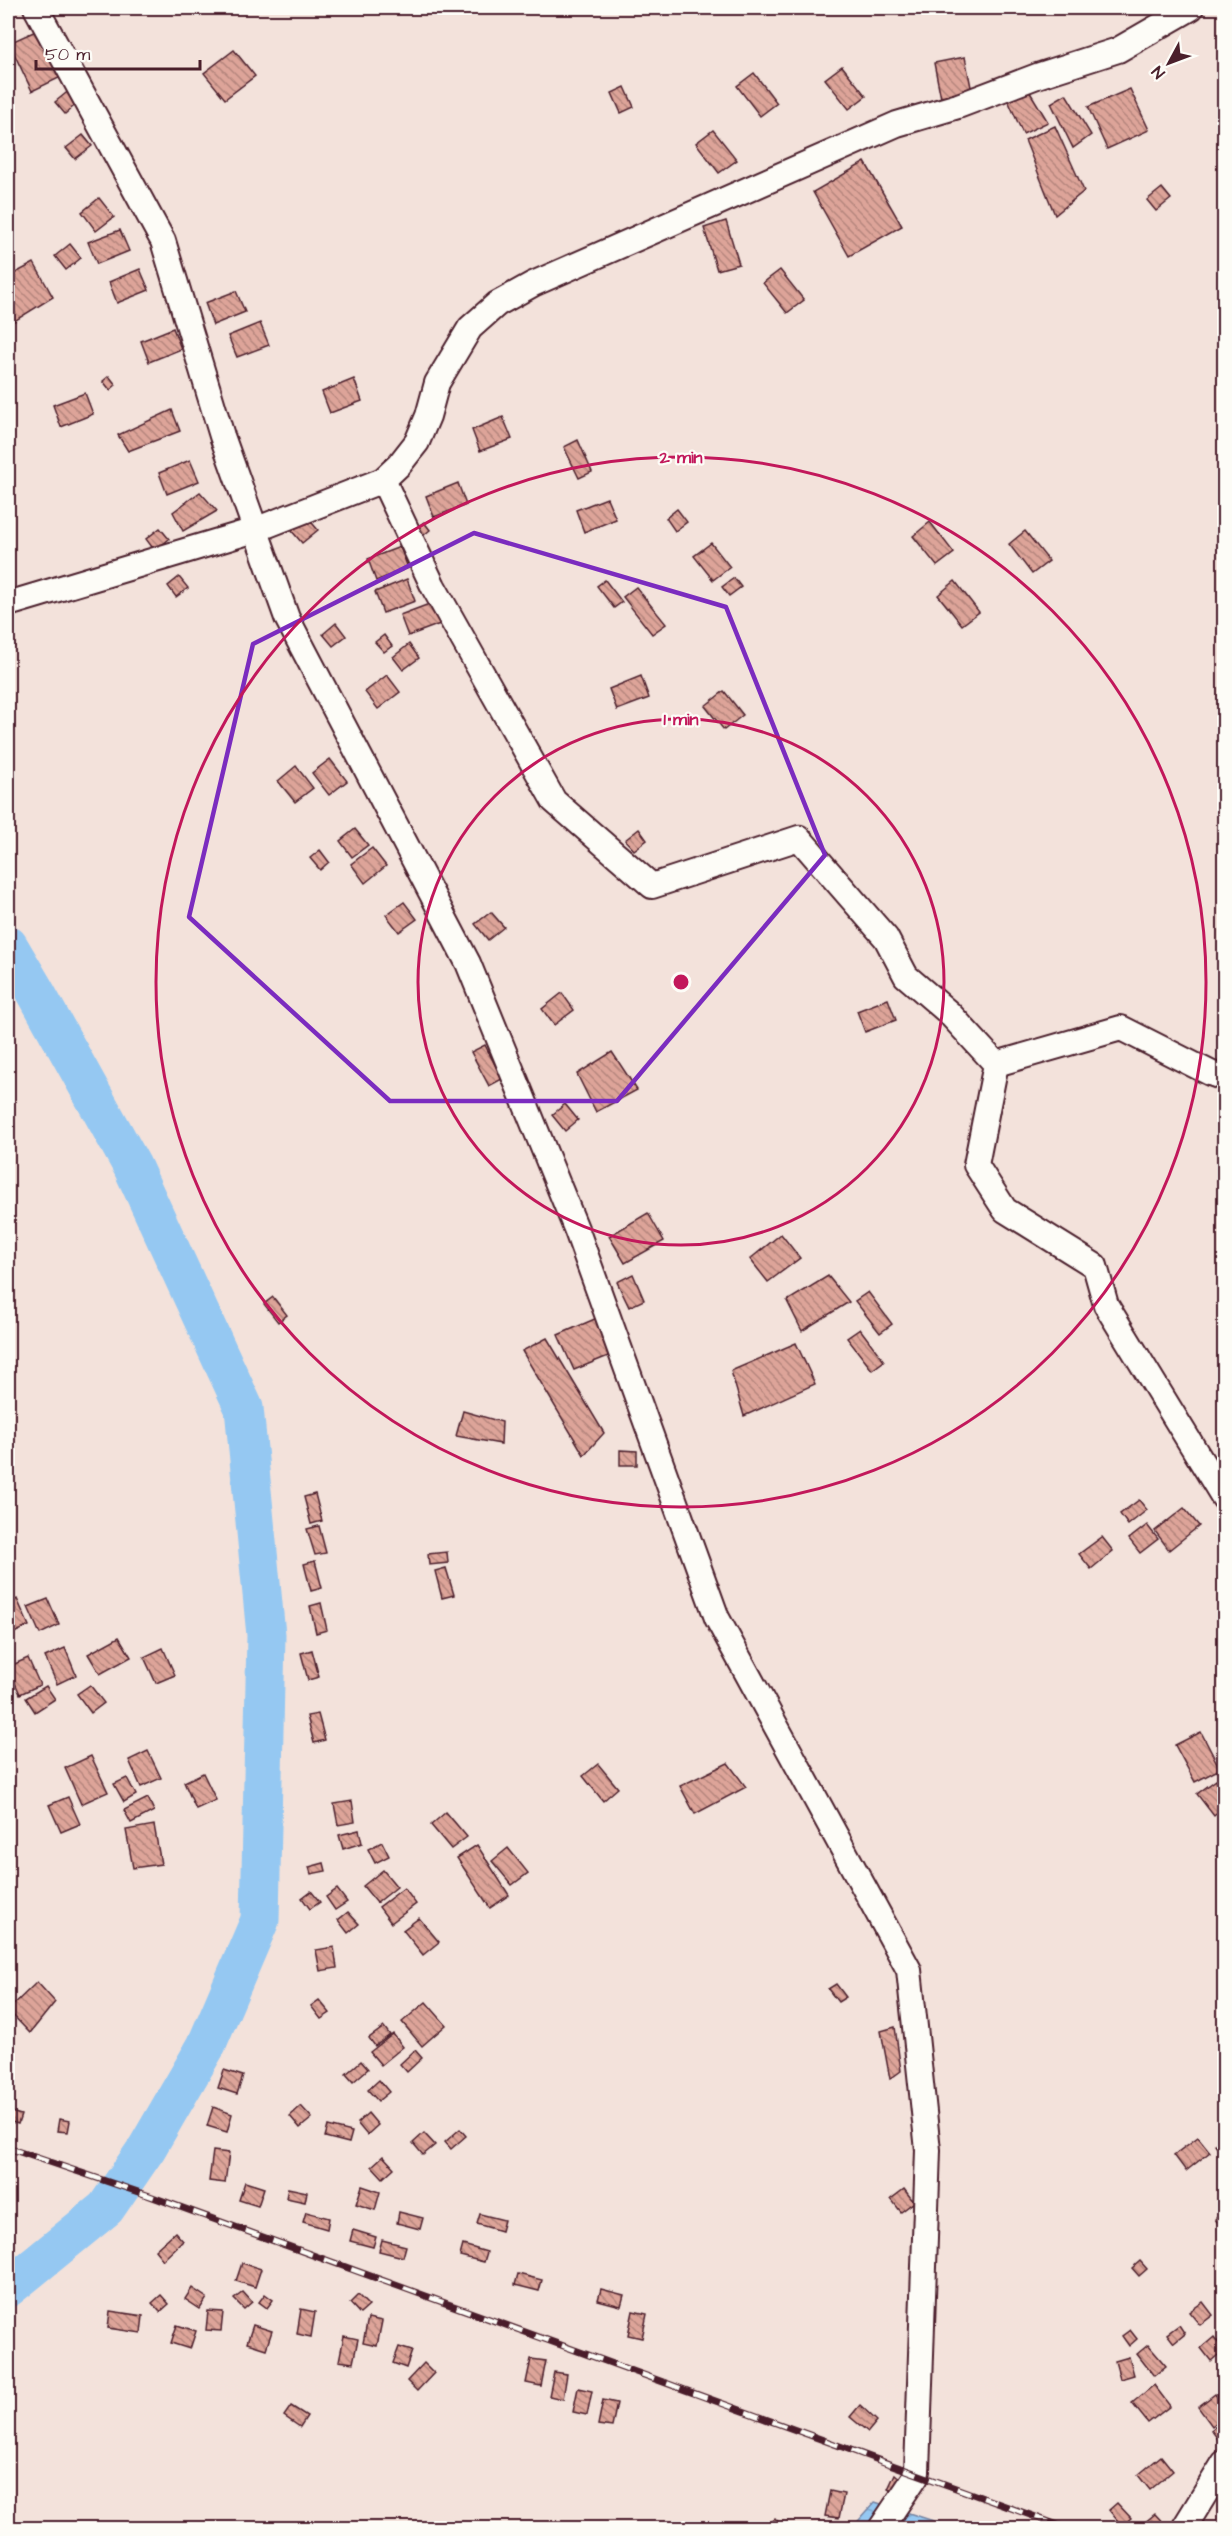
<svg xmlns="http://www.w3.org/2000/svg" width="1232" height="2536" viewBox="0 0 1232 2536" font-family="'Architects Daughter',sans-serif">
<defs>
<pattern id="water-waves" width="16" height="10" patternUnits="userSpaceOnUse" patternTransform="scale(1.5)"><rect width="16" height="10" fill="#95c8f2"/><path d="M0 5q4-4 8 0t8 0" fill="none" stroke="#82abd0"/></pattern>
<pattern id="building-back-hatch" width="6" height="6" patternUnits="userSpaceOnUse" patternTransform="scale(1.5)"><rect width="6" height="6" fill="#dda499"/><path d="M-1 5l2 2M0 0l6 6M5-1l2 2" fill="none" stroke="#b5857d"/></pattern>
</defs>
<rect width="100%" height="100%" fill="#f3e2db"/>
<filter id="ink" filterUnits="userSpaceOnUse"><feTurbulence type="fractalNoise" baseFrequency=".0167" numOctaves="2"/><feDisplacementMap in="SourceGraphic" scale="12" xChannelSelector="R" yChannelSelector="G"/><feConvolveMatrix kernelMatrix="1 2 1 2 8 2 1 2 1" color-interpolation-filters="sRGB"/></filter>
<g filter="url(#ink)">
<polygon fill="url(#water-waves)" stroke="#7784a2" stroke-width="1.5" points="875,2502 955,2528 852,2528"/>
<g fill="none" stroke-linecap="round" stroke-linejoin="round">
<polyline stroke="#95c8f2" stroke-width="39" points="8,945 34,989 132,1166 244,1408 266,1635 260,1920 206,2046 147,2148 106,2208 8,2288"/>
</g>
<g fill="url(#building-back-hatch)" stroke="#4a1f2b" stroke-width="1.5">
<polygon points="38,30 61,77 32,91 9,43"/>
<polygon points="234,50 255,76 225,99 204,73"/>
<polygon points="965,57 972,92 941,98 934,63"/>
<polygon points="842,66 866,96 849,109 825,79"/>
<polygon points="754,73 777,103 760,116 737,86"/>
<polygon points="625,87 634,107 621,113 612,93"/>
<polygon points="71,89 80,101 65,114 55,102"/>
<polygon points="1028,89 1048,122 1023,134 1008,100"/>
<polygon points="1130,89 1149,130 1107,149 1088,107"/>
<polygon points="1066,94 1091,135 1073,148 1051,103"/>
<polygon points="1055,126 1084,191 1055,215 1025,140"/>
<polygon points="713,130 737,160 719,173 696,143"/>
<polygon points="83,135 92,146 75,159 66,148"/>
<polygon points="865,162 902,226 849,256 813,192"/>
<polygon points="1162,188 1171,199 1156,211 1147,200"/>
<polygon points="99,198 114,217 96,231 82,212"/>
<polygon points="726,221 739,264 717,270 704,228"/>
<polygon points="120,230 129,251 97,264 88,242"/>
<polygon points="70,244 81,258 66,270 55,256"/>
<polygon points="34,263 53,297 8,325 8,277"/>
<polygon points="140,269 149,290 117,303 109,282"/>
<polygon points="780,270 804,300 787,313 763,283"/>
<polygon points="236,291 245,312 213,325 205,303"/>
<polygon points="260,323 269,345 237,357 228,336"/>
<polygon points="173,328 181,349 149,362 141,341"/>
<polygon points="109,376 116,385 110,390 103,381"/>
<polygon points="354,379 362,401 330,413 322,392"/>
<polygon points="85,393 93,414 61,427 53,405"/>
<polygon points="172,410 180,431 128,451 118,435"/>
<polygon points="503,417 512,439 480,451 472,430"/>
<polygon points="578,440 592,472 579,478 564,447"/>
<polygon points="190,460 199,481 167,494 159,473"/>
<polygon points="458,483 466,505 434,517 426,496"/>
<polygon points="200,492 217,511 183,531 173,512"/>
<polygon points="607,498 616,519 584,532 576,510"/>
<polygon points="677,509 687,522 675,531 666,518"/>
<polygon points="307,517 318,530 302,543 291,530"/>
<polygon points="424,522 430,530 418,540 411,532"/>
<polygon points="930,522 954,553 937,566 913,536"/>
<polygon points="160,528 169,539 155,551 146,539"/>
<polygon points="1025,531 1049,561 1032,574 1009,544"/>
<polygon points="711,543 730,567 713,580 694,556"/>
<polygon points="400,547 408,568 376,581 368,559"/>
<polygon points="179,577 188,588 176,597 168,586"/>
<polygon points="734,578 741,587 729,596 722,587"/>
<polygon points="407,579 415,601 383,613 375,592"/>
<polygon points="605,580 622,602 614,608 597,586"/>
<polygon points="955,581 979,612 962,625 938,595"/>
<polygon points="636,587 666,624 652,634 623,597"/>
<polygon points="432,603 440,624 408,636 400,615"/>
<polygon points="336,623 346,636 333,646 323,634"/>
<polygon points="384,635 392,646 384,652 375,642"/>
<polygon points="409,644 419,658 403,670 393,657"/>
<polygon points="387,675 400,692 378,709 365,692"/>
<polygon points="641,676 649,698 617,710 609,689"/>
<polygon points="724,691 743,715 724,730 705,706"/>
<polygon points="330,759 347,781 329,795 312,773"/>
<polygon points="296,766 313,788 295,802 278,781"/>
<polygon points="355,829 368,845 352,857 340,841"/>
<polygon points="639,829 647,840 634,850 625,840"/>
<polygon points="372,848 386,866 365,883 351,864"/>
<polygon points="320,850 329,862 320,870 310,858"/>
<polygon points="404,902 417,919 399,932 386,915"/>
<polygon points="491,912 504,927 488,940 475,924"/>
<polygon points="562,993 574,1010 554,1025 542,1009"/>
<polygon points="888,999 896,1020 865,1032 857,1011"/>
<polygon points="485,1045 502,1079 489,1086 471,1052"/>
<polygon points="612,1052 637,1090 596,1112 577,1074"/>
<polygon points="565,1104 578,1120 565,1131 552,1115"/>
<polygon points="648,1213 664,1241 625,1263 609,1236"/>
<polygon points="781,1234 800,1258 768,1282 750,1259"/>
<polygon points="633,1274 644,1300 629,1307 617,1282"/>
<polygon points="828,1276 849,1302 802,1331 787,1301"/>
<polygon points="868,1292 892,1324 880,1333 855,1301"/>
<polygon points="273,1297 287,1315 278,1322 264,1304"/>
<polygon points="597,1318 613,1354 574,1370 558,1335"/>
<polygon points="860,1329 884,1361 872,1370 847,1338"/>
<polygon points="547,1338 604,1433 584,1455 522,1351"/>
<polygon points="796,1343 815,1384 744,1416 731,1371"/>
<polygon points="463,1411 502,1422 501,1444 456,1436"/>
<polygon points="620,1450 637,1451 637,1465 620,1465"/>
<polygon points="315,1494 322,1521 311,1524 304,1497"/>
<polygon points="1139,1500 1147,1510 1128,1525 1120,1514"/>
<polygon points="1184,1508 1199,1526 1169,1550 1155,1531"/>
<polygon points="1147,1525 1158,1539 1140,1553 1129,1539"/>
<polygon points="319,1526 326,1553 315,1555 307,1529"/>
<polygon points="1102,1537 1113,1551 1091,1569 1079,1554"/>
<polygon points="447,1552 448,1563 429,1565 428,1554"/>
<polygon points="315,1561 322,1588 311,1591 304,1564"/>
<polygon points="446,1568 454,1595 442,1598 435,1571"/>
<polygon points="17,1599 29,1626 10,1635 8,1630 8,1604"/>
<polygon points="48,1599 59,1625 40,1634 28,1607"/>
<polygon points="321,1603 327,1630 316,1633 310,1606"/>
<polygon points="119,1637 131,1657 100,1674 88,1654"/>
<polygon points="65,1648 76,1675 57,1684 45,1657"/>
<polygon points="163,1648 175,1675 156,1683 144,1657"/>
<polygon points="312,1650 319,1677 308,1680 301,1653"/>
<polygon points="28,1658 40,1685 20,1694 8,1667"/>
<polygon points="90,1685 104,1703 91,1713 77,1694"/>
<polygon points="46,1686 55,1699 35,1712 26,1698"/>
<polygon points="318,1714 325,1740 314,1743 307,1716"/>
<polygon points="1201,1732 1220,1769 1195,1782 1175,1745"/>
<polygon points="148,1751 161,1778 141,1787 129,1760"/>
<polygon points="91,1756 108,1792 81,1804 65,1768"/>
<polygon points="728,1763 746,1787 695,1814 680,1786"/>
<polygon points="598,1764 618,1788 603,1801 583,1776"/>
<polygon points="203,1773 216,1800 196,1809 184,1782"/>
<polygon points="127,1778 136,1795 124,1802 114,1784"/>
<polygon points="1216,1780 1224,1791 1224,1807 1214,1816 1197,1794"/>
<polygon points="68,1797 80,1824 61,1832 49,1805"/>
<polygon points="148,1798 154,1811 131,1823 124,1810"/>
<polygon points="352,1801 355,1822 338,1825 334,1804"/>
<polygon points="446,1812 467,1837 451,1849 431,1825"/>
<polygon points="154,1825 161,1864 133,1868 126,1830"/>
<polygon points="359,1830 362,1843 343,1849 339,1835"/>
<polygon points="382,1842 389,1856 375,1863 368,1849"/>
<polygon points="477,1845 509,1895 490,1908 457,1858"/>
<polygon points="508,1848 528,1873 512,1885 492,1861"/>
<polygon points="324,1863 326,1871 311,1874 309,1867"/>
<polygon points="383,1870 397,1887 377,1903 363,1886"/>
<polygon points="404,1888 416,1904 391,1923 379,1907"/>
<polygon points="337,1889 347,1902 335,1910 326,1897"/>
<polygon points="311,1891 320,1902 310,1909 302,1898"/>
<polygon points="348,1912 359,1924 348,1933 338,1920"/>
<polygon points="419,1918 439,1942 423,1955 403,1930"/>
<polygon points="334,1947 337,1968 320,1971 316,1950"/>
<polygon points="37,1982 55,2002 30,2033 8,2010"/>
<polygon points="836,1984 846,1997 838,2002 828,1989"/>
<polygon points="319,2000 330,2013 321,2019 311,2006"/>
<polygon points="426,2002 446,2025 422,2046 402,2022"/>
<polygon points="384,2027 390,2035 375,2046 369,2038"/>
<polygon points="895,2027 901,2071 890,2079 881,2031"/>
<polygon points="393,2034 403,2047 381,2065 370,2052"/>
<polygon points="415,2050 422,2058 407,2072 400,2064"/>
<polygon points="361,2061 368,2069 353,2082 346,2074"/>
<polygon points="224,2070 243,2076 237,2094 218,2088"/>
<polygon points="379,2080 389,2092 378,2101 368,2090"/>
<polygon points="301,2106 312,2118 300,2128 290,2116"/>
<polygon points="213,2107 232,2114 227,2132 207,2126"/>
<polygon points="8,2111 21,2115 18,2124 8,2121"/>
<polygon points="368,2113 378,2125 367,2135 357,2123"/>
<polygon points="59,2119 70,2121 68,2132 57,2131"/>
<polygon points="328,2126 352,2132 349,2143 325,2137"/>
<polygon points="460,2129 466,2136 451,2149 445,2142"/>
<polygon points="424,2133 435,2145 423,2155 413,2143"/>
<polygon points="1224,2136 1224,2156 1215,2144"/>
<polygon points="1198,2137 1210,2152 1186,2171 1174,2155"/>
<polygon points="213,2151 229,2153 225,2183 209,2181"/>
<polygon points="383,2156 394,2168 383,2178 372,2166"/>
<polygon points="245,2182 264,2188 258,2206 239,2200"/>
<polygon points="362,2186 380,2192 375,2210 356,2204"/>
<polygon points="288,2188 307,2192 305,2202 286,2198"/>
<polygon points="904,2189 914,2202 901,2212 891,2199"/>
<polygon points="1224,2211 1224,2231 1215,2219"/>
<polygon points="306,2212 329,2218 327,2229 303,2222"/>
<polygon points="399,2212 423,2218 420,2229 397,2223"/>
<polygon points="480,2214 504,2220 501,2231 477,2224"/>
<polygon points="353,2230 376,2237 373,2247 350,2241"/>
<polygon points="175,2232 183,2241 163,2260 155,2250"/>
<polygon points="382,2240 406,2246 403,2257 379,2251"/>
<polygon points="463,2245 487,2252 484,2262 460,2256"/>
<polygon points="1140,2261 1147,2269 1139,2276 1132,2268"/>
<polygon points="242,2263 261,2269 255,2287 236,2281"/>
<polygon points="518,2274 542,2280 539,2291 515,2285"/>
<polygon points="192,2288 207,2298 200,2309 185,2299"/>
<polygon points="601,2289 624,2295 621,2306 598,2300"/>
<polygon points="243,2292 252,2302 244,2309 234,2299"/>
<polygon points="265,2294 273,2300 267,2308 259,2302"/>
<polygon points="161,2295 169,2304 160,2312 152,2303"/>
<polygon points="358,2295 369,2306 360,2314 350,2303"/>
<polygon points="1203,2302 1213,2315 1200,2325 1189,2312"/>
<polygon points="301,2309 315,2312 311,2337 297,2334"/>
<polygon points="110,2311 143,2316 141,2333 108,2328"/>
<polygon points="208,2311 223,2312 221,2331 206,2330"/>
<polygon points="633,2311 647,2314 642,2338 628,2335"/>
<polygon points="368,2318 382,2321 377,2346 363,2343"/>
<polygon points="177,2325 196,2331 190,2349 171,2343"/>
<polygon points="253,2325 272,2331 266,2349 247,2343"/>
<polygon points="1179,2325 1185,2334 1174,2343 1167,2334"/>
<polygon points="1130,2330 1137,2339 1129,2346 1122,2336"/>
<polygon points="344,2336 358,2339 353,2363 339,2361"/>
<polygon points="1214,2337 1224,2350 1211,2361 1201,2348"/>
<polygon points="1148,2345 1166,2366 1154,2376 1137,2354"/>
<polygon points="399,2347 412,2351 406,2368 393,2363"/>
<polygon points="1129,2357 1134,2375 1120,2379 1115,2361"/>
<polygon points="531,2359 546,2361 541,2386 526,2383"/>
<polygon points="424,2363 434,2373 417,2391 407,2381"/>
<polygon points="554,2372 567,2374 563,2399 549,2396"/>
<polygon points="1154,2385 1170,2406 1148,2423 1132,2403"/>
<polygon points="578,2388 592,2391 587,2415 573,2412"/>
<polygon points="1215,2394 1224,2406 1224,2416 1212,2426 1198,2407"/>
<polygon points="603,2400 617,2403 612,2427 598,2425"/>
<polygon points="860,2405 877,2421 868,2432 850,2417"/>
<polygon points="291,2406 307,2416 300,2427 284,2416"/>
<polygon points="1224,2420 1224,2441 1221,2443 1211,2430"/>
<polygon points="1161,2456 1173,2471 1150,2490 1138,2475"/>
<polygon points="895,2474 905,2483 901,2497 888,2489"/>
<polygon points="830,2491 844,2494 839,2518 825,2516"/>
<polygon points="1117,2503 1131,2518 1122,2526 1109,2510"/>
<polygon points="1155,2514 1168,2528 1149,2528 1144,2523"/>
<polygon points="775,2518 783,2528 763,2528"/>
</g>
<g fill="none" stroke-linecap="round" stroke-linejoin="round">
<g stroke="#4a1f2b" stroke-width="28">
<g id="street">
<polyline points="36,8 163,241 222,436 287,618 468,963 577,1231 717,1618 909,1970 928,2150 917,2471 916,2476 881,2528"/>
<polyline points="383,480 433,586 554,801 652,886 799,838 886,938 906,976 949,1013 996,1064 976,1165 1005,1210 1095,1266 1106,1305 1224,1498"/>
<polyline points="8,604 255,530 383,480 399,465 417,442 428,416 437,383 470,328 497,304 533,284 897,124 958,106 1037,76 1118,50 1191,8"/>
<polyline points="996,1064 1121,1028 1210,1073 1224,1078"/>
<polyline points="1184,2528 1224,2463"/>
</g>
</g>
<use href="#street" stroke="#fdfcf7" stroke-width="24"/>
<g stroke="#4a1f2b" stroke-width="7">
<polyline id="rail" points="8,2148 147,2195 1066,2528"/>
</g>
<use href="#rail" stroke="#fdfcf7" stroke-width="4.5" stroke-dasharray="14" stroke-linecap="butt"/>
</g>
</g>
<path fill="none" stroke="#7b2cbf" stroke-width="4.5" stroke-linejoin="round" d="M474 533 726 607 825 855 617 1101H390L189 917 253 644Z"/>
<g fill="none" stroke="#c2185b" stroke-width="3">
<circle cx="681" cy="982" r="263"/>
<circle cx="681" cy="982" r="525"/>
</g>
<circle cx="681" cy="982" r="9" fill="#c2185b" stroke="#fdfcf7" stroke-width="3"/>
<g font-size="18" text-anchor="middle" font-weight="bold" fill="#c2185b" stroke="#fdfcf7" stroke-width="4.5" stroke-linejoin="round" paint-order="stroke">
<text x="681" y="463">2 min</text>
<text x="681" y="725">1 min</text>
</g>
<rect width="1232" height="2536" fill="none" stroke="#fdfcf7" stroke-width="30"/>
<rect x="15" y="15" width="1202" height="2506" fill="none" stroke="#4a1f2b" stroke-width="2" filter="url(#ink)"/>
<g transform="translate(1169 63) rotate(229)" stroke="#fdfcf7" stroke-width="4.5" paint-order="stroke">
<path d="M0-4.5L10 22L0 15L-10 22Z" fill="#4a1f2b"/>
<text y="-9" font-size="16" font-weight="bold" text-anchor="middle" fill="#4a1f2b">N</text>
</g>
<path d="M36 60v9h164v-9" fill="none" stroke="#4a1f2b" stroke-width="3"/>
<text x="45" y="60" font-size="18" fill="#4a1f2b" stroke="#fdfcf7" stroke-width="4.5" paint-order="stroke">50 m</text>
</svg>
